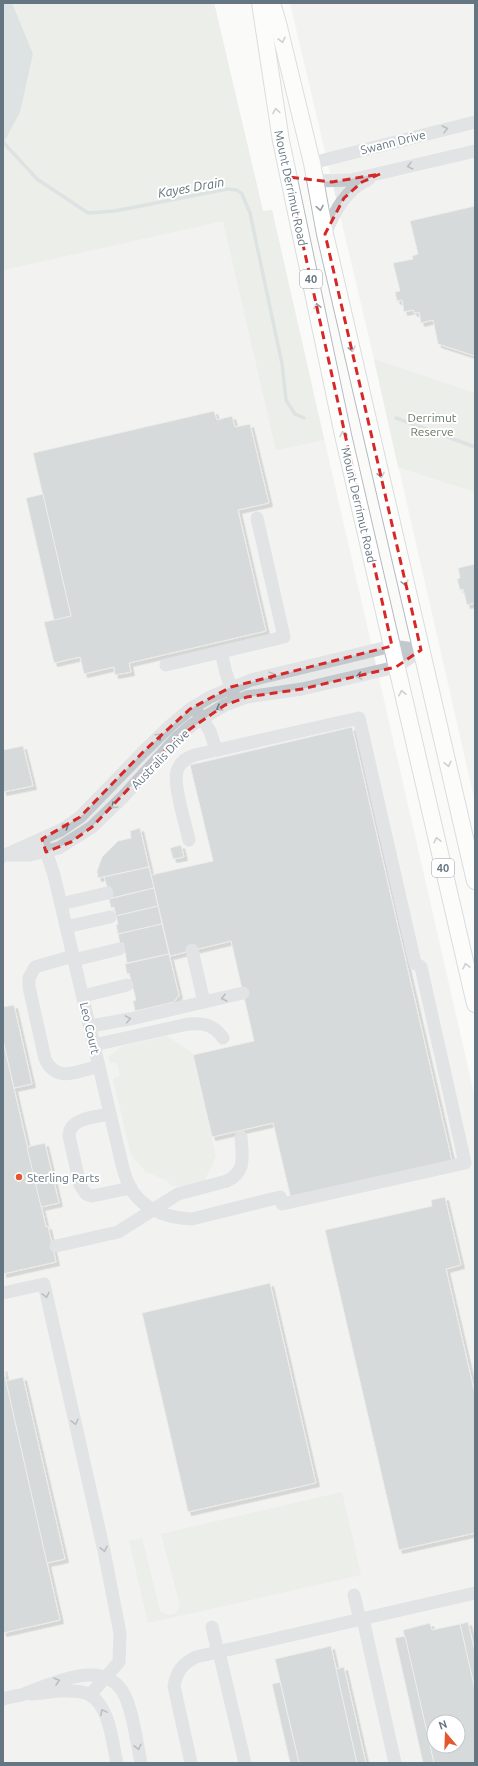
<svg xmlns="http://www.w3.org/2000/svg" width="478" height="1766" viewBox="0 0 478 1766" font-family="Ubuntu,sans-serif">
<defs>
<filter id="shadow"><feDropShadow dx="3.5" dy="3.5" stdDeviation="0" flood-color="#0004"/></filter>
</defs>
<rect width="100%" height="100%" fill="#fafaf8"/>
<g fill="#e8e9e9" fill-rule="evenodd">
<path d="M3 3H214L263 211 272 210 475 1098V1763H3ZM434 1722H458V1746H434Z"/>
<polygon points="290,3 475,3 475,802 374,359"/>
</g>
<g fill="#dadfd7">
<polygon points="3,3 214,3 263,211 272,210 324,440 276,450 223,221 3,270"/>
<polygon points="374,359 475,393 475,492 398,467"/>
<polygon points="167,1036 192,1053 216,1157 204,1181 185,1186 172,1186 166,1180 146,1172 131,1155 113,1079 120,1076 117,1063 110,1062 108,1057 123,1046"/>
<polygon points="342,1492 361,1575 148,1623 129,1541 142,1538 160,1611 168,1615 176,1613 180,1605 161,1534"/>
</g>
<polygon fill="#bbc7cb" points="3,3 12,3 33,54 20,112 3,144"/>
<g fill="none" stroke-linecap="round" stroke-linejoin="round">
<g stroke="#bbc7cb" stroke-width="3.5">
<polyline points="3,142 37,179 88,213 115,211 227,189 237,190 242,194 250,213 282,364 286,400 295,414 304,418"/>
<polyline points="396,418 475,447"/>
</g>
</g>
<g fill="#aab3b9" stroke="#dcdcda" fill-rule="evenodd" filter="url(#shadow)">
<polygon points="475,206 475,356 438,344 433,320 421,323 419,312 414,313 413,310 404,312 402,300 397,301 395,292 400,291 393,263 413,259 412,256 418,254 410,221"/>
<polygon points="214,411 217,420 232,416 235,427 250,424 269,503 238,510 266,631 129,663 131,672 115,675 114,667 84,674 80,657 54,663 44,622 71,616 33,453"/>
<polygon points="43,494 71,616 54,620 26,498"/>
<polygon points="475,564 475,603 467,605 463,589 460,590 457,579 460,578 458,568"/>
<polygon points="352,727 452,1161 291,1199 273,1123 212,1137 193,1055 254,1041 231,941 170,956 151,875 213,861 190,765"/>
<polygon points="23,746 33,786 3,792 3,750"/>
<polygon points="140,828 149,867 98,878 97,871 102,857 118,841 131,838 130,831"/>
<polygon points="181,845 184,857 173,859 170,848"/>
<polygon points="149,867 154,888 112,898 110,887 107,887 104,877"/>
<polygon points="154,888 158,906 116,916 114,907 111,908 109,899"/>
<polygon points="158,906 162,924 118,934 116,925 118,924 116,916"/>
<polygon points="162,924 169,954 127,963 123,943 120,944 118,934"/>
<polygon points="169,954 179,995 174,1002 135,1011 133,1001 136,1000 129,973 127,974 125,964"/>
<polygon points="14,1005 32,1084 14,1088 3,1041 3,1007"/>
<polygon points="3,1041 46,1227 48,1226 56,1262 3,1274"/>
<polygon points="45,1143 59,1203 41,1207 27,1147"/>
<polygon points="445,1197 461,1265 446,1269 475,1394 475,1533 399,1550 325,1230 432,1206 431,1200"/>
<polygon points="270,1283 316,1483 188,1512 142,1313"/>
<polygon points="3,1368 60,1620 3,1633"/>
<polygon points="23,1377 65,1559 47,1563 6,1381"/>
<polygon points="468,1622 475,1652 475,1690 460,1624"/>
<path d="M430 1623 432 1630 460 1624 475 1690V1763H434L403 1630ZM434 1722H458V1746H434Z"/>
<polygon points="405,1636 434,1763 423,1763 395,1638"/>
<polygon points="331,1646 357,1763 299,1763 275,1659"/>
<polygon points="344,1667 366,1763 357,1763 336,1669"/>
<polygon points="280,1682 299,1763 290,1763 272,1684"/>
</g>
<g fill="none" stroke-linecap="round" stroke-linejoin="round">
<g stroke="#b5babe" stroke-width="18">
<g id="major">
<polyline points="260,3 281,141 343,435 475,1004"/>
<polyline points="272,3 278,23 312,163 325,234 475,881"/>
</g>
</g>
<g stroke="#c3c8cc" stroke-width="13">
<polyline points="312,163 475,122"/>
<polyline points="315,181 351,180 475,151"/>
<path d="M325 234C335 211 345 190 369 179"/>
<polyline points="221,652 226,673 234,696"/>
<polyline points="166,665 284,637 257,518"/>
<polyline points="198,713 210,731 216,750"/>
<path d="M42 839 54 875 120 1156C122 1165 124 1174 128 1183 139 1208 165 1218 192 1219L280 1197 282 1204 465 1163 421 967 415 963 359 718 195 755C169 764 176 782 180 804 183 816 186 828 189 840"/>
<polyline points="10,855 30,855 59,848 92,827 123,797 177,738 192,725 225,705 247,697 302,689 396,667 421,650"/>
<polyline points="3,856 61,830 80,817 143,752 171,725 190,709 210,697 251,680 392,646 421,650"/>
<polyline points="61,904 107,893"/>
<polyline points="66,927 110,917"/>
<path d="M73 956 35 967 29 978V987L45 1059C57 1084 78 1071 99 1066"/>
<polyline points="74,960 119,949"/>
<polyline points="83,996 127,985"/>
<polyline points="204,1002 243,993"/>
<polyline points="90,1026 135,1018 204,1002 192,950"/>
<path d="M94 1045 188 1024C204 1023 213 1024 223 1038"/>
<path d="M110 1114C95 1117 69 1118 69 1136L80 1185 86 1194 92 1196 131 1188"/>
<path d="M56 1246 118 1232 178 1194 227 1181C247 1171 242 1156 241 1137"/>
<polyline points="3,1293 44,1284 104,1551 120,1633 119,1662 90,1695"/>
<polyline points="354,1595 360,1620"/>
<polyline points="363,1619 395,1763"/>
<polyline points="212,1627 218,1652"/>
<polyline points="219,1652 245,1763"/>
<path d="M31 1694C43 1694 57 1690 68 1691 75 1691 84 1691 90 1695 110 1707 112 1742 117 1763"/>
<path d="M3 1699C9 1697 15 1696 21 1695 50 1685 104 1656 124 1694 133 1711 137 1744 141 1763"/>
<path d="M191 1763 174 1686C177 1671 182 1664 196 1657L475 1593"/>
</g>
<use href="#major" stroke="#fff" stroke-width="16"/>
</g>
<defs><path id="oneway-chevron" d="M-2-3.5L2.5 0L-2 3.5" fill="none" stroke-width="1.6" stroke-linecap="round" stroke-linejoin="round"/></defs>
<g stroke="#939fa8">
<use href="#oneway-chevron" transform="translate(282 40) rotate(77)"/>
<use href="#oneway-chevron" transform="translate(276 111) rotate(-99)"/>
<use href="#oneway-chevron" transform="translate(320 208) rotate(80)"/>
<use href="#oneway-chevron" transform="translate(317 306) rotate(-102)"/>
<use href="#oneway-chevron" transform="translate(352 349) rotate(77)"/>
<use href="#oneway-chevron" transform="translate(343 434) rotate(-102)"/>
<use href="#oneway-chevron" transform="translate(381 475) rotate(78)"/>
<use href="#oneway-chevron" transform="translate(405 583) rotate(76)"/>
<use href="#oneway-chevron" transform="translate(402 693) rotate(-102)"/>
<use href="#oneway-chevron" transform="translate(448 764) rotate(77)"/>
<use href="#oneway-chevron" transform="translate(437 840) rotate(-103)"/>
<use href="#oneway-chevron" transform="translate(466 966) rotate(-103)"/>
</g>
<g stroke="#6a7a87">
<use href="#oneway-chevron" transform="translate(445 129) rotate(-14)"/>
<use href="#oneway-chevron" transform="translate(410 166) rotate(167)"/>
<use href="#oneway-chevron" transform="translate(272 675) rotate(-15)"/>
<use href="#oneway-chevron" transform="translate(359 676) rotate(168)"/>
<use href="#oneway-chevron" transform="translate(219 708) rotate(151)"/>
<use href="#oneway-chevron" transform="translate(159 736) rotate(-43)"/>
<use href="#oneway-chevron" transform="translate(114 806) rotate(135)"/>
<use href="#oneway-chevron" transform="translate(66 826) rotate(-35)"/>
<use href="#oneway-chevron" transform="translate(224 998) rotate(167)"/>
<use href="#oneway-chevron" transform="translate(128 1019) rotate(-10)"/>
<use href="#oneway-chevron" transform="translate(46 1295) rotate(77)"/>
<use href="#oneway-chevron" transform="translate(75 1422) rotate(77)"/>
<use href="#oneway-chevron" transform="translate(104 1549) rotate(78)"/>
<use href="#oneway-chevron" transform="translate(57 1681) rotate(-16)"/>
<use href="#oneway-chevron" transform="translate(103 1712) rotate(-118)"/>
<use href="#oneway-chevron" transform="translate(138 1747) rotate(77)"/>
</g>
<path d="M0 0H478V1766H0ZM380 174 362 182 344 198 325 234 421 650 396 667 302 689 247 697 225 705 177 738 92 827 71 842 46 852 42 839 80 817 143 752 190 709 231 687 392 646 288 177 332 182Z" fill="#fafaf8" fill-opacity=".55" fill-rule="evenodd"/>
<path fill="none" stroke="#d62828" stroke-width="3" stroke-dasharray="8 5" stroke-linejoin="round" d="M380 174 362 182 344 198 325 234 421 650 396 667 302 689 247 697 225 705 177 738 92 827 71 842 46 852 42 839 80 817 143 752 190 709 231 687 392 646 288 177 332 182Z"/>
<circle fill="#e4572e" stroke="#fff" stroke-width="1.5" cx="19" cy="1177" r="4"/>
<g text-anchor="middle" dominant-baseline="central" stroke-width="4" stroke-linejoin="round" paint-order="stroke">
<g fill="#fff" stroke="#939fa8" stroke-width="1">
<rect x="300" y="270" width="22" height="18" rx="3"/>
<rect x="432" y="859" width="22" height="18" rx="3"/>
</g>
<g font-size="11" font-weight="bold" fill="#657683">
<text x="311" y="279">40</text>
<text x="443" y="868">40</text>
</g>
<g font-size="12" fill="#657683" stroke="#fff">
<text transform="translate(393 142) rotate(-14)">Swann Drive</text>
<text transform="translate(291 188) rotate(78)">Mount Derrimut Road</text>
<text transform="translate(359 505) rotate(77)">Mount Derrimut Road</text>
<text transform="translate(160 759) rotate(-46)">Australis Drive</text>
<text transform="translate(90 1028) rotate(77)">Leo Court</text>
</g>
<g font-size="12" fill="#687a64" stroke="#fff">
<text x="432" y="417">Derrimut<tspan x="432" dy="14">Reserve</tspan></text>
</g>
<g font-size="12" fill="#657683" stroke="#fff" text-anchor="start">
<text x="27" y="1177">Sterling Parts</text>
</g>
<g font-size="13" font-style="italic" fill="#60757c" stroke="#fff">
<text transform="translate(191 187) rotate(-10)">Kayes Drain</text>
</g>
</g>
<rect width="478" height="1766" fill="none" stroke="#657683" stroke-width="8"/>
<g transform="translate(446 1734) rotate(341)"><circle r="19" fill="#ffffff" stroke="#c1c8cd"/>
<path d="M0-3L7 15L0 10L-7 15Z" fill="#e4572e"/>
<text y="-6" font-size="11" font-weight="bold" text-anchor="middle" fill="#657683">N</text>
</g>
</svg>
